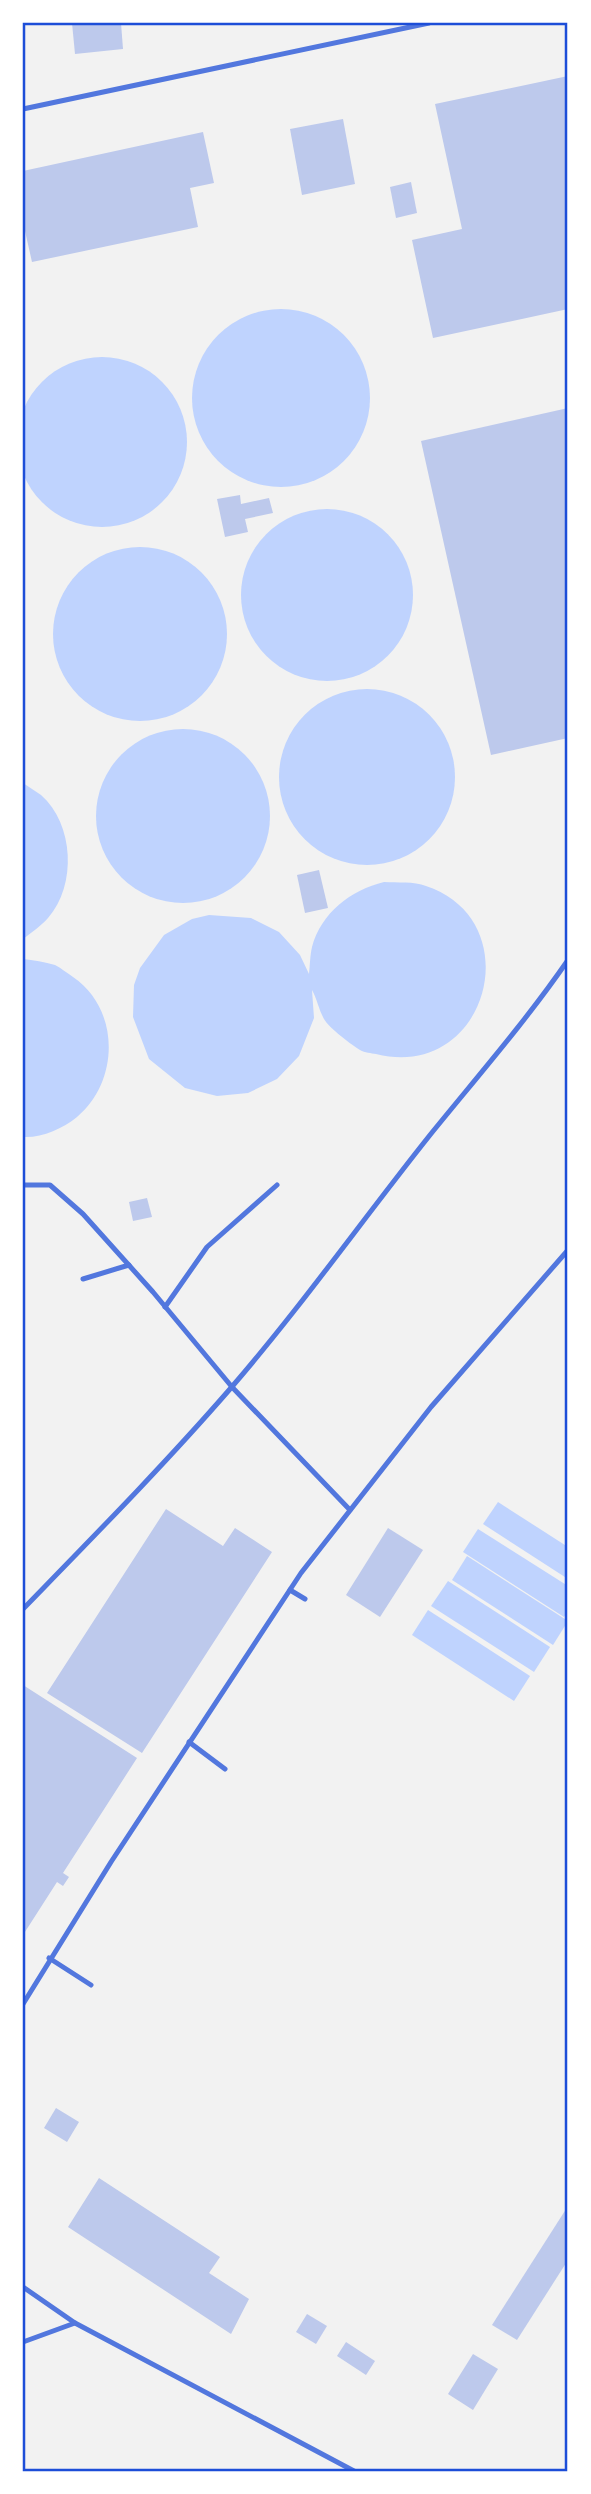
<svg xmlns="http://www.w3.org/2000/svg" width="591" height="2494" viewBox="0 0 591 2494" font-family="'Varela Round',sans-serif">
<rect width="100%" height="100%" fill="#f2f2f2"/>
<g fill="#bfd3fe">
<circle cx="281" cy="398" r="89"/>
<circle cx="102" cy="442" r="85"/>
<circle cx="327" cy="595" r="86"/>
<circle cx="140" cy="634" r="87"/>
<circle cx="367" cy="777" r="88"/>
<circle cx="183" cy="816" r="87"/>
<path d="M23 783C29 787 35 791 41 795 74 824 77 885 48 918 41 926 31 933 23 939Z"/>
<path d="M384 882C397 883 414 881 426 886 531 921 487 1082 376 1054 371 1053 365 1053 360 1050 353 1046 328 1027 324 1019 319 1010 317 999 312 990L314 1018 299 1056 277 1079 248 1093 217 1096 185 1088 149 1059 133 1017 134 985 140 968 164 935 192 919 209 915 251 918 279 932 300 955 309 974C310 966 310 955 312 947 321 913 351 890 384 882Z"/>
<path d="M23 959C33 960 45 962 55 965 61 968 67 973 73 977 120 1009 120 1081 77 1117 62 1129 42 1138 23 1137Z"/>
<polygon points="498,1502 568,1547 568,1579 483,1524"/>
<polygon points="478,1529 568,1586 568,1611 564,1617 463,1552"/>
<polygon points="467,1556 568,1621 553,1645 452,1580"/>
<polygon points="448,1581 550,1647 534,1672 431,1606"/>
<polygon points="428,1610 530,1676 514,1701 412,1635"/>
</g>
<g fill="#bdc9ec">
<polygon points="72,23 121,23 123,49 75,54"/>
<polygon points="568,76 568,309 433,338 412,240 462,229 435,104"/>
<polygon points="343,119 355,184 302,195 290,129"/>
<polygon points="203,132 214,183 190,188 198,227 32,262 25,231 23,232 23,171"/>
<polygon points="411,182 417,213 396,218 390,187"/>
<polygon points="568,408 568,738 491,755 421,441"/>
<polygon points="240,495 241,504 269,498 273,513 245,519 248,532 225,537 217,499"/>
<polygon points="319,870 328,908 305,913 297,875"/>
<polygon points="147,1198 152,1217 133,1221 129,1202"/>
<polygon points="166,1509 223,1546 235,1528 272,1552 142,1753 47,1693"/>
<polygon points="388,1528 423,1550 380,1617 346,1595"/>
<polygon points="23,1685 137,1758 63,1873 69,1877 63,1886 57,1882 23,1935"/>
<polygon points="56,2108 79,2122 67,2142 44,2128"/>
<polygon points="99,2178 220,2257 209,2273 249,2299 231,2334 68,2227"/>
<polygon points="568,2206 568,2260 517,2340 492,2325"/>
<polygon points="307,2314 327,2326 316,2344 296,2332"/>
<polygon points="346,2342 375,2361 366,2375 337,2356"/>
<polygon points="473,2354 498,2369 473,2410 448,2394"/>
</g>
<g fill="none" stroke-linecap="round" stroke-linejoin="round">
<g stroke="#5277de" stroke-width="5">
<polyline points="23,109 429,23"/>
<polyline points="23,1185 50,1185 83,1214 153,1292 232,1387 350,1510"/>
<polyline points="83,1279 129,1265"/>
<polyline points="165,1307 207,1247 277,1185"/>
<polyline points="290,1590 305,1599"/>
<path d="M23 1609C93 1537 164 1465 230 1389 301 1307 363 1219 430 1135 477 1077 526 1021 568 960"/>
<polyline points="189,1742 225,1769"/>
<polyline points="49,1958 91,1985"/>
<polyline points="23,2004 111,1862 301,1573 431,1407 568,1250"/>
<polyline points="23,2287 75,2323 354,2471"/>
<polyline points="23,2342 75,2323"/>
</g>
</g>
<rect width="591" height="2494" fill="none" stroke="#ffffff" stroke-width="49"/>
<rect x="24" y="24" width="542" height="2446" fill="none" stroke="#1d4ed8" stroke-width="2.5"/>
</svg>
